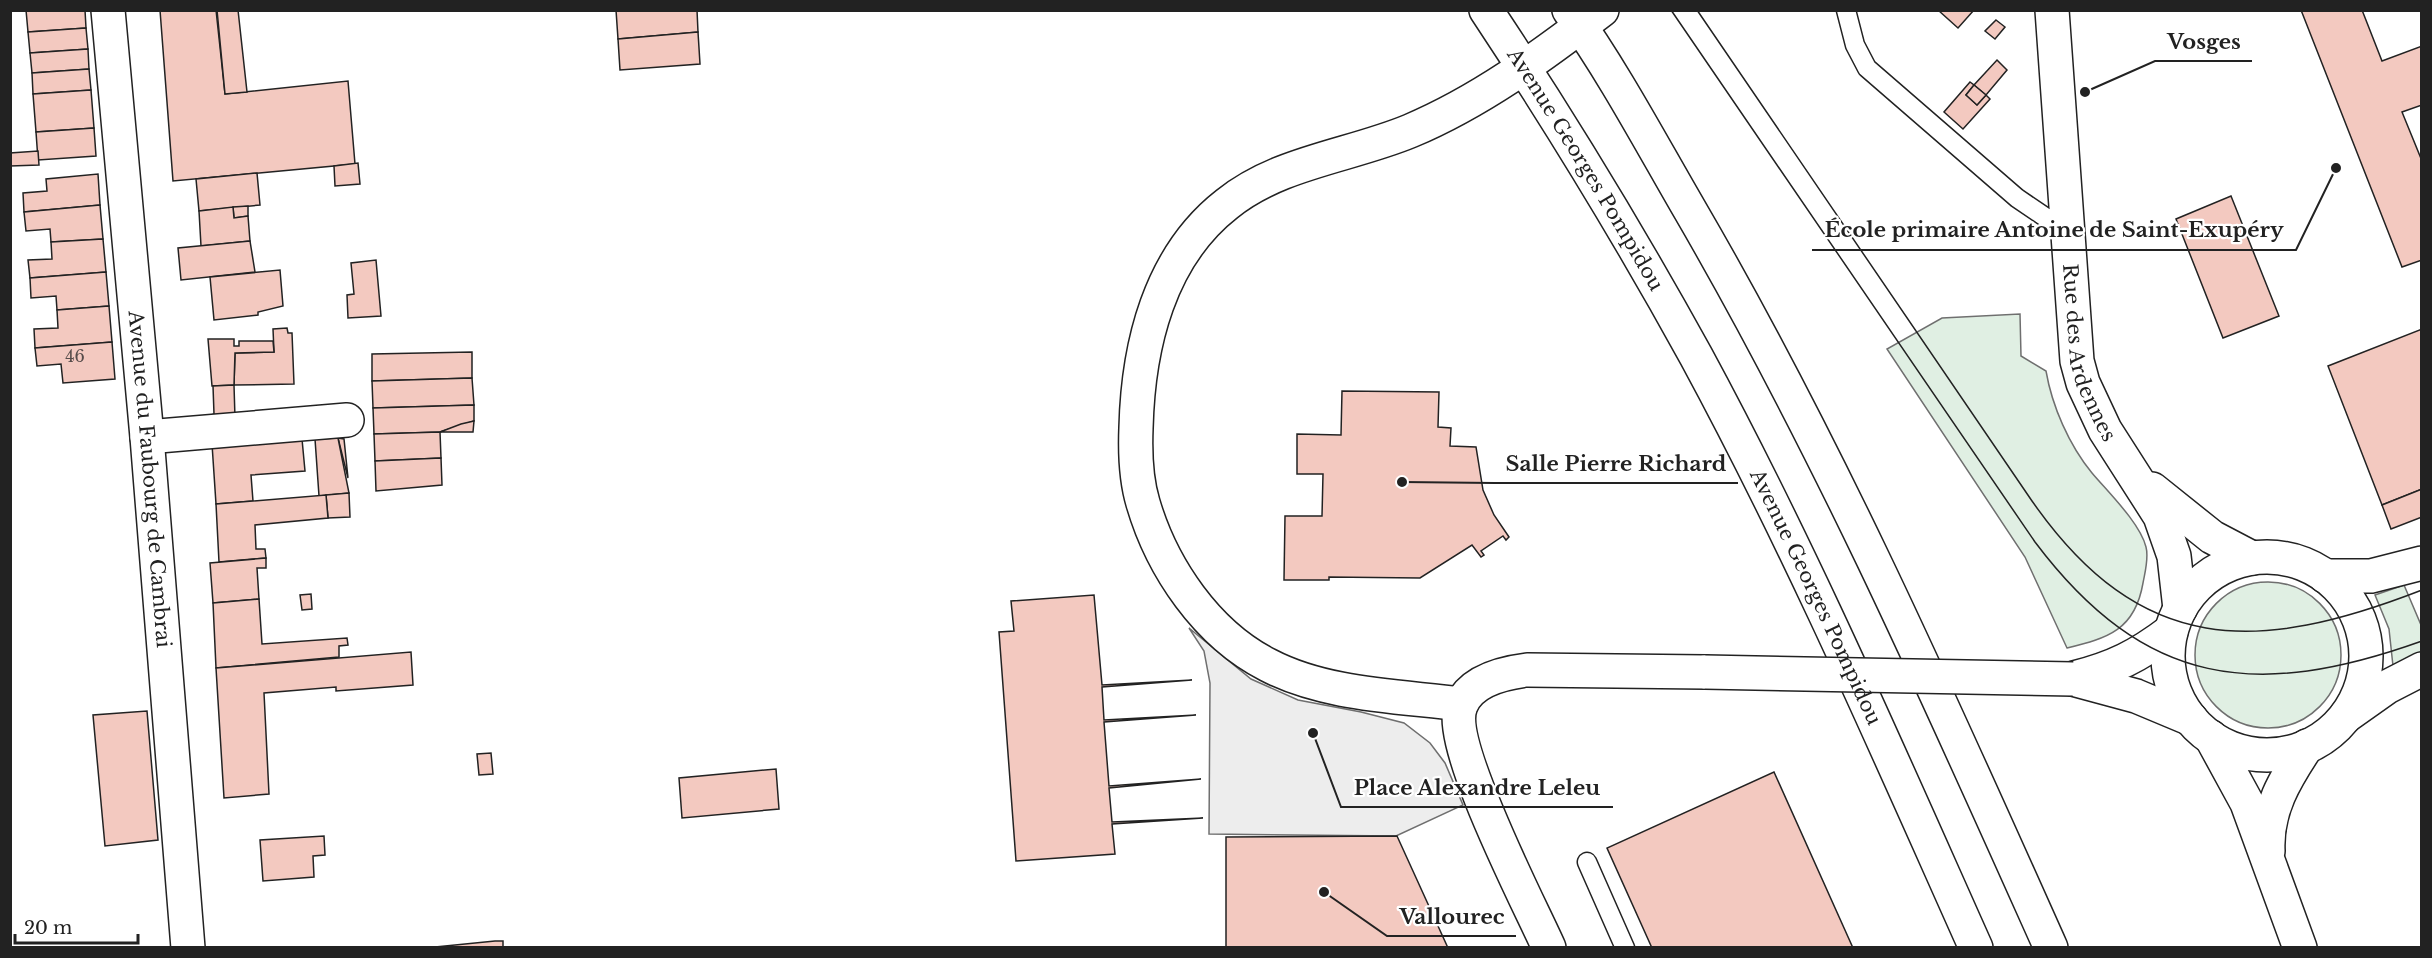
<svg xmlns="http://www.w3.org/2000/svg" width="2432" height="958" viewBox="0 0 2432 958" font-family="'Libre Baskerville',serif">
<rect width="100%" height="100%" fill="#fff"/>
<g fill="#e0efe3" stroke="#6f6f6f" stroke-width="1.5">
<path d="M2020 314 2021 356 2046 371C2052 406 2069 445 2092 473 2108 492 2140 523 2146 547 2149 558 2145 572 2143 583 2135 630 2108 638 2067 648L2025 557 1887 349 1942 318Z"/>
<circle cx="2268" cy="655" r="73"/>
<polygon points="2404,585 2421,625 2421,654 2393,666 2389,629 2375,595"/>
</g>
<polygon fill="#ededed" stroke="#6f6f6f" stroke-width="1.5" points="1189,628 1251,679 1298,700 1361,712 1404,723 1430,743 1445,763 1463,805 1396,836 1209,834 1210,683 1204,651"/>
<g fill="#f3c9c0" stroke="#222" stroke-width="1.5">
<polygon points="26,10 85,10 86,28 28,32"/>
<polygon points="160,10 216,10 225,94 348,81 355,164 173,181"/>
<polygon points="217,10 238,10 247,92 225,94"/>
<polygon points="616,10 697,10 698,32 618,39"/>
<polygon points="1938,10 1974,10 1958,28"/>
<polygon points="2301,10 2362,10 2382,61 2422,46 2422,105 2402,112 2422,161 2422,260 2402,267"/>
<polygon points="1996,20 2005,27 1995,39 1985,31"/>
<polygon points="86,28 88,49 30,53 28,32"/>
<polygon points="698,32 700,64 620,70 618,39"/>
<polygon points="88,49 89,69 32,73 30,53"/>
<polygon points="1997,60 2007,70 1986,95 1974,85"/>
<polygon points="89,69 91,90 33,94 32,73"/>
<polygon points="1970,82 1974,85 1966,95 1977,105 1986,95 1990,99 1963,129 1944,112"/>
<polygon points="1974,85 1986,95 1977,105 1966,95"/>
<polygon points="91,90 94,128 36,132 33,94"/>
<polygon points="94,128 96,156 38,160 36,132"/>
<polygon points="38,151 39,165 10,166 10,153"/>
<polygon points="358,163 360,184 335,186 334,166"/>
<polygon points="257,173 260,205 199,211 196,179"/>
<polygon points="98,174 100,205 24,212 23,193 47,191 46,179"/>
<polygon points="2231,196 2279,316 2223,338 2176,219"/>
<polygon points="100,205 103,239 51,242 50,229 26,231 24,212"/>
<polygon points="248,206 248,216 234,218 233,207"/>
<polygon points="233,207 234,218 248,216 250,241 201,246 199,211"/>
<polygon points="103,239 106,272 30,278 28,260 52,259 51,242"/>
<polygon points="250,241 255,272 181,280 178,248"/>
<polygon points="376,260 381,316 348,318 347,295 354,294 351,263"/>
<polygon points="280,270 283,306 258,312 258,315 214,320 210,277"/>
<polygon points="106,272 109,306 57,310 56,296 31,298 30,278"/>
<polygon points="109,306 112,342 35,348 34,329 58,328 57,310"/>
<polygon points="287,328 288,333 292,333 294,384 234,385 235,353 274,352 273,329"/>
<polygon points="2422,329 2422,489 2382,505 2328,366"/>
<polygon points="208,339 234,339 234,346 239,346 239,341 273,341 274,352 235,353 234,385 212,386"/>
<polygon points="112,342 115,379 63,383 61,364 37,366 35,348"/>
<polygon points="472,352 472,378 372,381 372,354"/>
<polygon points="472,378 474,405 373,408 372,381"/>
<polygon points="234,385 235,418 211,419 211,415 214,414 213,386"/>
<polygon points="1342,391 1439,392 1438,427 1451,428 1450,446 1476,447 1483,490 1494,515 1509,537 1506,540 1503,536 1481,551 1484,555 1481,557 1472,545 1420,578 1329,577 1329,580 1284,580 1285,516 1322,516 1323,474 1297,474 1297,434 1341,435"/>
<polygon points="474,405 474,421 440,432 374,434 373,408"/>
<polygon points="474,421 473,432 440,432 461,424"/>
<polygon points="440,432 441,458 375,461 374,434"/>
<polygon points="338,438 344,439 348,478"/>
<polygon points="338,438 349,493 319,496 315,439"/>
<polygon points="302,439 305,471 251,475 253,501 216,504 212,444"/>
<polygon points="441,458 442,485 376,491 375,461"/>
<polygon points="2422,489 2422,517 2391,529 2382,505"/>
<polygon points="349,493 350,517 328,518 326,495"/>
<polygon points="326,495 328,518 255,525 256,549 265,549 266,558 219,562 216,504"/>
<polygon points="266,558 266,568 257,568 259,599 213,603 210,563"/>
<polygon points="311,594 312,609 302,610 300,595"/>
<polygon points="1094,595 1102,685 1192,680 1102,687 1104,720 1196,715 1104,722 1109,786 1201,779 1109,788 1112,822 1203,818 1112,824 1115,854 1016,861 999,632 1014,631 1011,601"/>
<polygon points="259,599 262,644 347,638 348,645 339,646 339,657 216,668 213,603"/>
<polygon points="411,652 413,685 336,691 336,687 264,693 269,794 224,798 216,668"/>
<polygon points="147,711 158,840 105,846 93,715"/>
<polygon points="491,753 493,774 479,775 477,754"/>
<polygon points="776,769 779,809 682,818 679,778"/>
<polygon points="1774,772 1853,948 1652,948 1607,848"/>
<polygon points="324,836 325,855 313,856 314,877 263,881 260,840"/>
<polygon points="1397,836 1448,948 1226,948 1226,837"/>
<polygon points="495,941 503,941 503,948 425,948"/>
</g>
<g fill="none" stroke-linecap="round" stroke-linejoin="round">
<g stroke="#222" stroke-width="21">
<g id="lane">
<polyline points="1846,10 1855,45 1867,68 2017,198 2045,217 2067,225"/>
<polyline points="1587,862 1625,948"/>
</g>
</g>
<g stroke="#222" stroke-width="36">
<g id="street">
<path id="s1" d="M2052 10 2077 361 2083 383 2105 430 2160 516 2174 556 2180 609"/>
<polyline points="147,437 347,420"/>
<polyline points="2152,489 2212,537 2252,558"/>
<circle cx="2267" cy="656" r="99"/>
<polyline points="2325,576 2371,576 2422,563"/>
<path d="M2074 678C2114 668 2138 656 2171 631"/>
<polyline points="2073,679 2136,696 2191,719"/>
<path d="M1461 704C1398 696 1325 695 1268 665 1207 634 1162 568 1143 503 1136 480 1135 453 1136 428 1138 346 1159 257 1227 204 1279 162 1350 156 1410 131 1479 102 1542 56 1602 10"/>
<polyline points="2346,716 2387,687 2422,669"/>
<polyline points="2211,737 2247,803 2300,948"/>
<path d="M2268 851C2266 810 2285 779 2307 746"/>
<path d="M1549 948C1530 905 1445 743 1461 705 1471 681 1503 673 1527 670L1705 672"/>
</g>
</g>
<g stroke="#222" stroke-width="36">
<g id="secondary">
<path id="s2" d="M108 10 147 437 188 948"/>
<path id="s3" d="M1486 10C1561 123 1631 238 1696 356 1800 548 1887 749 1976 948"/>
<path d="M1569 10C1614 73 1651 143 1690 210 1828 447 1939 698 2051 948"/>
</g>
</g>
<use href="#lane" stroke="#fff" stroke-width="18"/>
<use href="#street" stroke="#fff" stroke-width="33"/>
<use href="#secondary" stroke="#fff" stroke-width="33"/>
<g stroke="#222" stroke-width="1.5">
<path d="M1671 10 2035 542C2145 688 2257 700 2422 641"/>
<path d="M1697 10 2032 501C2141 657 2257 654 2422 590"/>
</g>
<g stroke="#222" stroke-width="36" stroke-linecap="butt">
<polyline id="street-bridge" points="1705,672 2073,679"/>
</g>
<use href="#street-bridge" stroke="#fff" stroke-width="33"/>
</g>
<g text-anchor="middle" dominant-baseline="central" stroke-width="4.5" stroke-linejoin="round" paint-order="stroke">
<g font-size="16" fill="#564c4a">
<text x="75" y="356">46</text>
</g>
<g font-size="20" fill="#222" stroke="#fff">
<text stroke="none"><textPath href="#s3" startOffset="188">Avenue Georges Pompidou</textPath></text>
<text stroke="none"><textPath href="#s1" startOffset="346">Rue des Ardennes</textPath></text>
<text stroke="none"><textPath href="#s2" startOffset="471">Avenue du Faubourg de Cambrai</textPath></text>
<text stroke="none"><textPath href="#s3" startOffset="674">Avenue Georges Pompidou</textPath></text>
</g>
</g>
<path fill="none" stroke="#222" stroke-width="2" d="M2085 92L2155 61H2252M2336 168L2296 250H1812M1402 482L1494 483H1738M1313 733L1341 807H1613M1324 892L1387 936H1516"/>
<g fill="#222" stroke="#fff" stroke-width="2">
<circle cx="2085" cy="92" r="6"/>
<circle cx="2336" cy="168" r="6"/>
<circle cx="1402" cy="482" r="6"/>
<circle cx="1313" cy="733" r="6"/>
<circle cx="1324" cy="892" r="6"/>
</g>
<g font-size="21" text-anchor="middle" font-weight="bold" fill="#222" stroke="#fff" stroke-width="4.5" stroke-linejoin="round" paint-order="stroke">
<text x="2204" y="49">Vosges</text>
<text x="2054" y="237">École primaire Antoine de Saint-Exupéry</text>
<text x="1616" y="471">Salle Pierre Richard</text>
<text x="1477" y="795">Place Alexandre Leleu</text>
<text x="1452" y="924">Vallourec</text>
</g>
<rect width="2432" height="958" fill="none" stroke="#222222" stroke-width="24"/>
<path d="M15 934v9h123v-9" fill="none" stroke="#222222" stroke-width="3"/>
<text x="24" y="934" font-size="18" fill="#222222" stroke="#ffffff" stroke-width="4.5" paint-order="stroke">20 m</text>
</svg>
